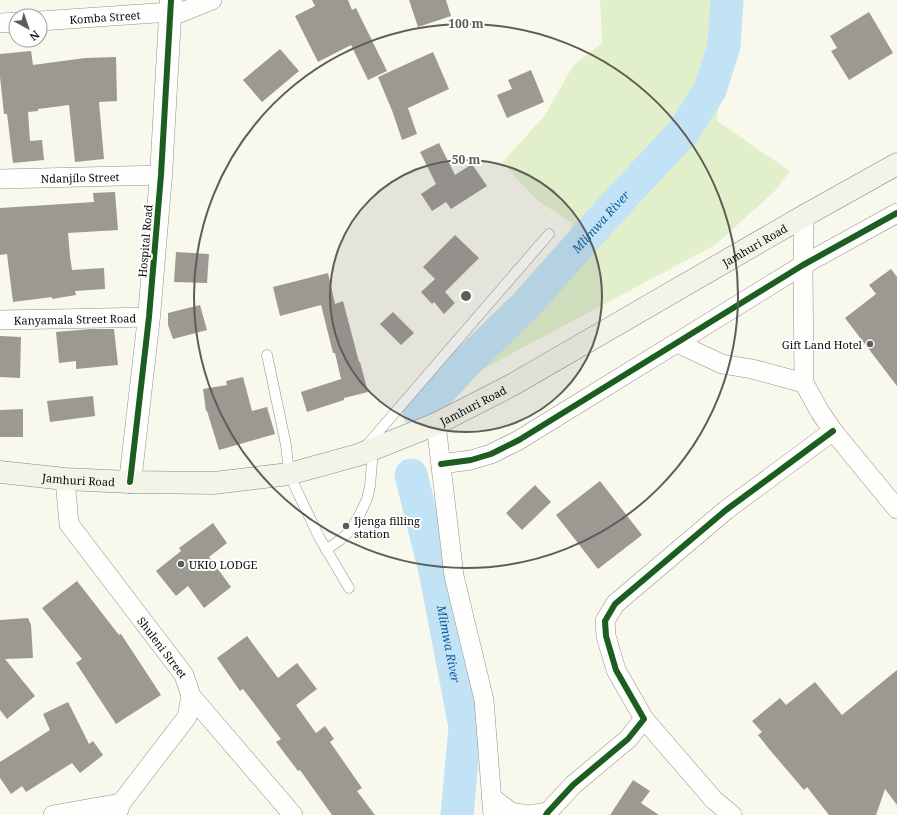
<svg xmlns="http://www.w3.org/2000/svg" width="897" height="815" viewBox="0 0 897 815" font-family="'Noto Serif',serif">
<rect width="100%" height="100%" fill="#f9f8ed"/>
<polygon fill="#e1f0cb" points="600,0 732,0 717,121 790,171 774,192 715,245 481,370 431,391 453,364 520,301 571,243 572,223 537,200 502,163 545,115 573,66 602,43"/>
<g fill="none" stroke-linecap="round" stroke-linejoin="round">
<g stroke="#c2e3f5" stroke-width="33">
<path id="s1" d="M419 413 464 365 525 306 613 207 683 132 710 90 724 46 727 0"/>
<path id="s2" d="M411 475 435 571 465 727 457 815"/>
</g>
</g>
<g fill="#9c9993">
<polygon points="312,0 348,0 352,10 356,8 387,71 368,80 351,45 318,62 295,16 315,6"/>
<polygon points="409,0 446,0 451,16 418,27"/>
<polygon points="869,12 893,53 849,80 831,51 837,48 830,36"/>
<polygon points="280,49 299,71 262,102 243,80"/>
<polygon points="31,51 33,65 85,58 116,57 117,101 99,102 104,159 75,162 69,105 38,109 38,111 28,112 30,141 42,140 44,160 13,163 7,114 4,114 0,77 0,54"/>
<polygon points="433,52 449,89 408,108 417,134 402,140 393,113 378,77"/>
<polygon points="531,70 544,102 507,118 497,95 512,89 508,80"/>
<polygon points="439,143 455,175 472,164 487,186 451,209 446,202 432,211 421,194 436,184 420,152"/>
<polygon points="115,192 118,230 68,233 70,256 72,270 104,268 105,289 75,291 76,295 52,299 52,297 13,302 7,254 0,255 0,208 94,202 93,193"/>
<polygon points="455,235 479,258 445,292 455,303 444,314 434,302 432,304 421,292 435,279 423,267"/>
<polygon points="176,252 209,254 207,283 174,282"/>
<polygon points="891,269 897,277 897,386 845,318 876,294 869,285"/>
<polygon points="328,273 335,304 343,301 359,362 360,362 368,392 344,398 344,400 307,412 301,392 341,379 335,353 333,353 321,305 280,316 273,287"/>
<polygon points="200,305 207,330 173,339 168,325 168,313"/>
<polygon points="393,312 414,333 401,345 380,324"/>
<polygon points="91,329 114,329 118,365 76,369 76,361 59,363 56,332"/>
<polygon points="0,336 21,337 20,378 0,377"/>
<polygon points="243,377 252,411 267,407 275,434 219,450 207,411 206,411 203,389 227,385 226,381"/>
<polygon points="93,396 95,416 50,422 47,401"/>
<polygon points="23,409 23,437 0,437 0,410"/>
<polygon points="600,481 642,535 598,569 556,515"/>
<polygon points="535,485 551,502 522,530 506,513"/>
<polygon points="213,523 227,543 209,557 231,587 204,608 188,586 176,596 156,571 181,551 179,548"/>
<polygon points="77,581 119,635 121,634 161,695 116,724 76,663 82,659 42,608"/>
<polygon points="28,618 31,625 33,658 5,659 35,696 7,719 0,710 0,620"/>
<polygon points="247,636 278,678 297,663 317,689 296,705 316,733 325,726 334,739 330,742 362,788 357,791 375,815 332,815 300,770 298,771 276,742 281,739 243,689 240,691 217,658"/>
<polygon points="897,670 897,805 885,789 876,815 829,815 807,787 804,790 769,749 758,735 762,732 752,721 780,698 786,705 815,682 842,715"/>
<polygon points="68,702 89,744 93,741 103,755 80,773 72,763 26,792 22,786 11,794 0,778 0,762 50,730 43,714"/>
<polygon points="633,780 650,791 641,803 659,815 610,815"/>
</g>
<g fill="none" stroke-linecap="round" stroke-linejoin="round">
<g stroke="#92918c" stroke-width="11">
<g id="service">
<polyline points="267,355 286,445 289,474 319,537 349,588"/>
<polyline points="366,446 549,234"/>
<polyline points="326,550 340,540 350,531 360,514 367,499 370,486 373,449"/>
</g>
</g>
<g stroke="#92918c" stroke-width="20">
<g id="minor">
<polyline points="170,17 212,0"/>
<path id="s3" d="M40 21 170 12"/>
<polyline points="0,23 16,22"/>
<path id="s4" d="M0 179 161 175"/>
<polyline points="804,216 803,265 804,383 820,412 833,431 897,509"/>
<path id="s5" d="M0 320 56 319 149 317"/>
<polyline points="677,343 722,364 752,369 804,383"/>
<polyline points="436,424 454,576 484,700 493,815"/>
<polyline points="441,464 471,460 491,454 519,440 803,265 897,213"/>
<path id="s6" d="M65 479 69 524 184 675 191 696 187 717 121 803 117 815"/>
<polyline points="191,696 293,815"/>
<polyline points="644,719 714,800 732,815"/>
<polyline points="491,797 511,812 529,815 548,812"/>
<polyline points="53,815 121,803"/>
<polyline points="546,815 548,812 573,785 628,739 644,719 616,670 606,636 605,621 615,604 726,510 833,431"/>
</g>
</g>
<g stroke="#92918c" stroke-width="23">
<polyline id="tertiary" points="130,482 149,317 161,175 171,0"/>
</g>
<g stroke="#888883" stroke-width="23">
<g id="secondary">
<path id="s7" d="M0 472 65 479 130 482 214 483 289 474 358 455 436 424 512 385 804 216 897 164"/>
</g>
</g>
<use href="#service" stroke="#fefefc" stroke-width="10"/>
<use href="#minor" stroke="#fefefc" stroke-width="19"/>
<use href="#tertiary" stroke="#fefefc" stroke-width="22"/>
<use href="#secondary" stroke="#f4f3e7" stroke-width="22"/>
<g stroke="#fff" stroke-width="8">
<g id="cycleway">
<polyline points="441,464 471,460 491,454 519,440 803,265 897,213"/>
<polyline points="130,482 149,317 161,175 171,0"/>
<polyline points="546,815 548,812 573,785 628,739 644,719 616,670 606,636 605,621 615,604 726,510 833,431"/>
</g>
</g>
<use href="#cycleway" stroke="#1b5e20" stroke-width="6"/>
</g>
<circle cx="466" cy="296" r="136" fill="#5e5d59" fill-opacity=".12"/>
<g fill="none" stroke="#5e5d59" stroke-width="2">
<circle cx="466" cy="296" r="136"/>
<circle cx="466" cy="296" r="272"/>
</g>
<g fill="#5e5d59" stroke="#fff" stroke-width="1.5">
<circle cx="870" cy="344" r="4"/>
<circle cx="346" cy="526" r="4"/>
<circle cx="181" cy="564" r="4"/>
</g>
<g text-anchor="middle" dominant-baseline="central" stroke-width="4" stroke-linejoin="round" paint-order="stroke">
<g font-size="11" fill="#0a0a0a" stroke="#fff">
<text stroke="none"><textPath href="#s3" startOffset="65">Komba Street</textPath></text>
<text stroke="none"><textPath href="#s4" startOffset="80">Ndanjílo Street</textPath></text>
<text transform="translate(145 241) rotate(-85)">Hospital Road</text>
<text stroke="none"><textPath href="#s7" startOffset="811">Jamhuri Road</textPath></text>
<text stroke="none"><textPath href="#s5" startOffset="75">Kanyamala Street Road</textPath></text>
<text stroke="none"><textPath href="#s7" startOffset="487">Jamhuri Road</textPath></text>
<text stroke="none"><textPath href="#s7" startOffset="79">Jamhuri Road</textPath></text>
<text stroke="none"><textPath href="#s6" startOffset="200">Shuleni Street</textPath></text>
</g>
<g font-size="11" fill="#0a0a0a" stroke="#fff" text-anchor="start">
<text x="862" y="344" text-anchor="end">Gift Land Hotel</text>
<text x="354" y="520">Ijenga filling<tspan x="354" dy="13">station</tspan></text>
<text x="189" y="564">UKIO LODGE</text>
</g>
<g font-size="12" font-style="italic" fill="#105e9e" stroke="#fff">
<text stroke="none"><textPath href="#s1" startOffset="264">Mlimwa River</textPath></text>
<text stroke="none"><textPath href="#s2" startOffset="173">Mlimwa River</textPath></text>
</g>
</g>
<circle cx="466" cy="296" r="6" fill="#5e5d59" stroke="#fff" stroke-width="2"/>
<g font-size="12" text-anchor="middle" font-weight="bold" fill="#5e5d59" stroke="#fff" stroke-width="4" stroke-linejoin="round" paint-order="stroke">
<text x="466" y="28">100 m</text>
<text x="466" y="164">50 m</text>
</g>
<g transform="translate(28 28) rotate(140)"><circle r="19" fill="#ffffff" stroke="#9d9d9d"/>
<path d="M0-3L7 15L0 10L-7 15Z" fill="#5e5d59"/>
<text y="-6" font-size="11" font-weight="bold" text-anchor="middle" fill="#0a0a0a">N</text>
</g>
</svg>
